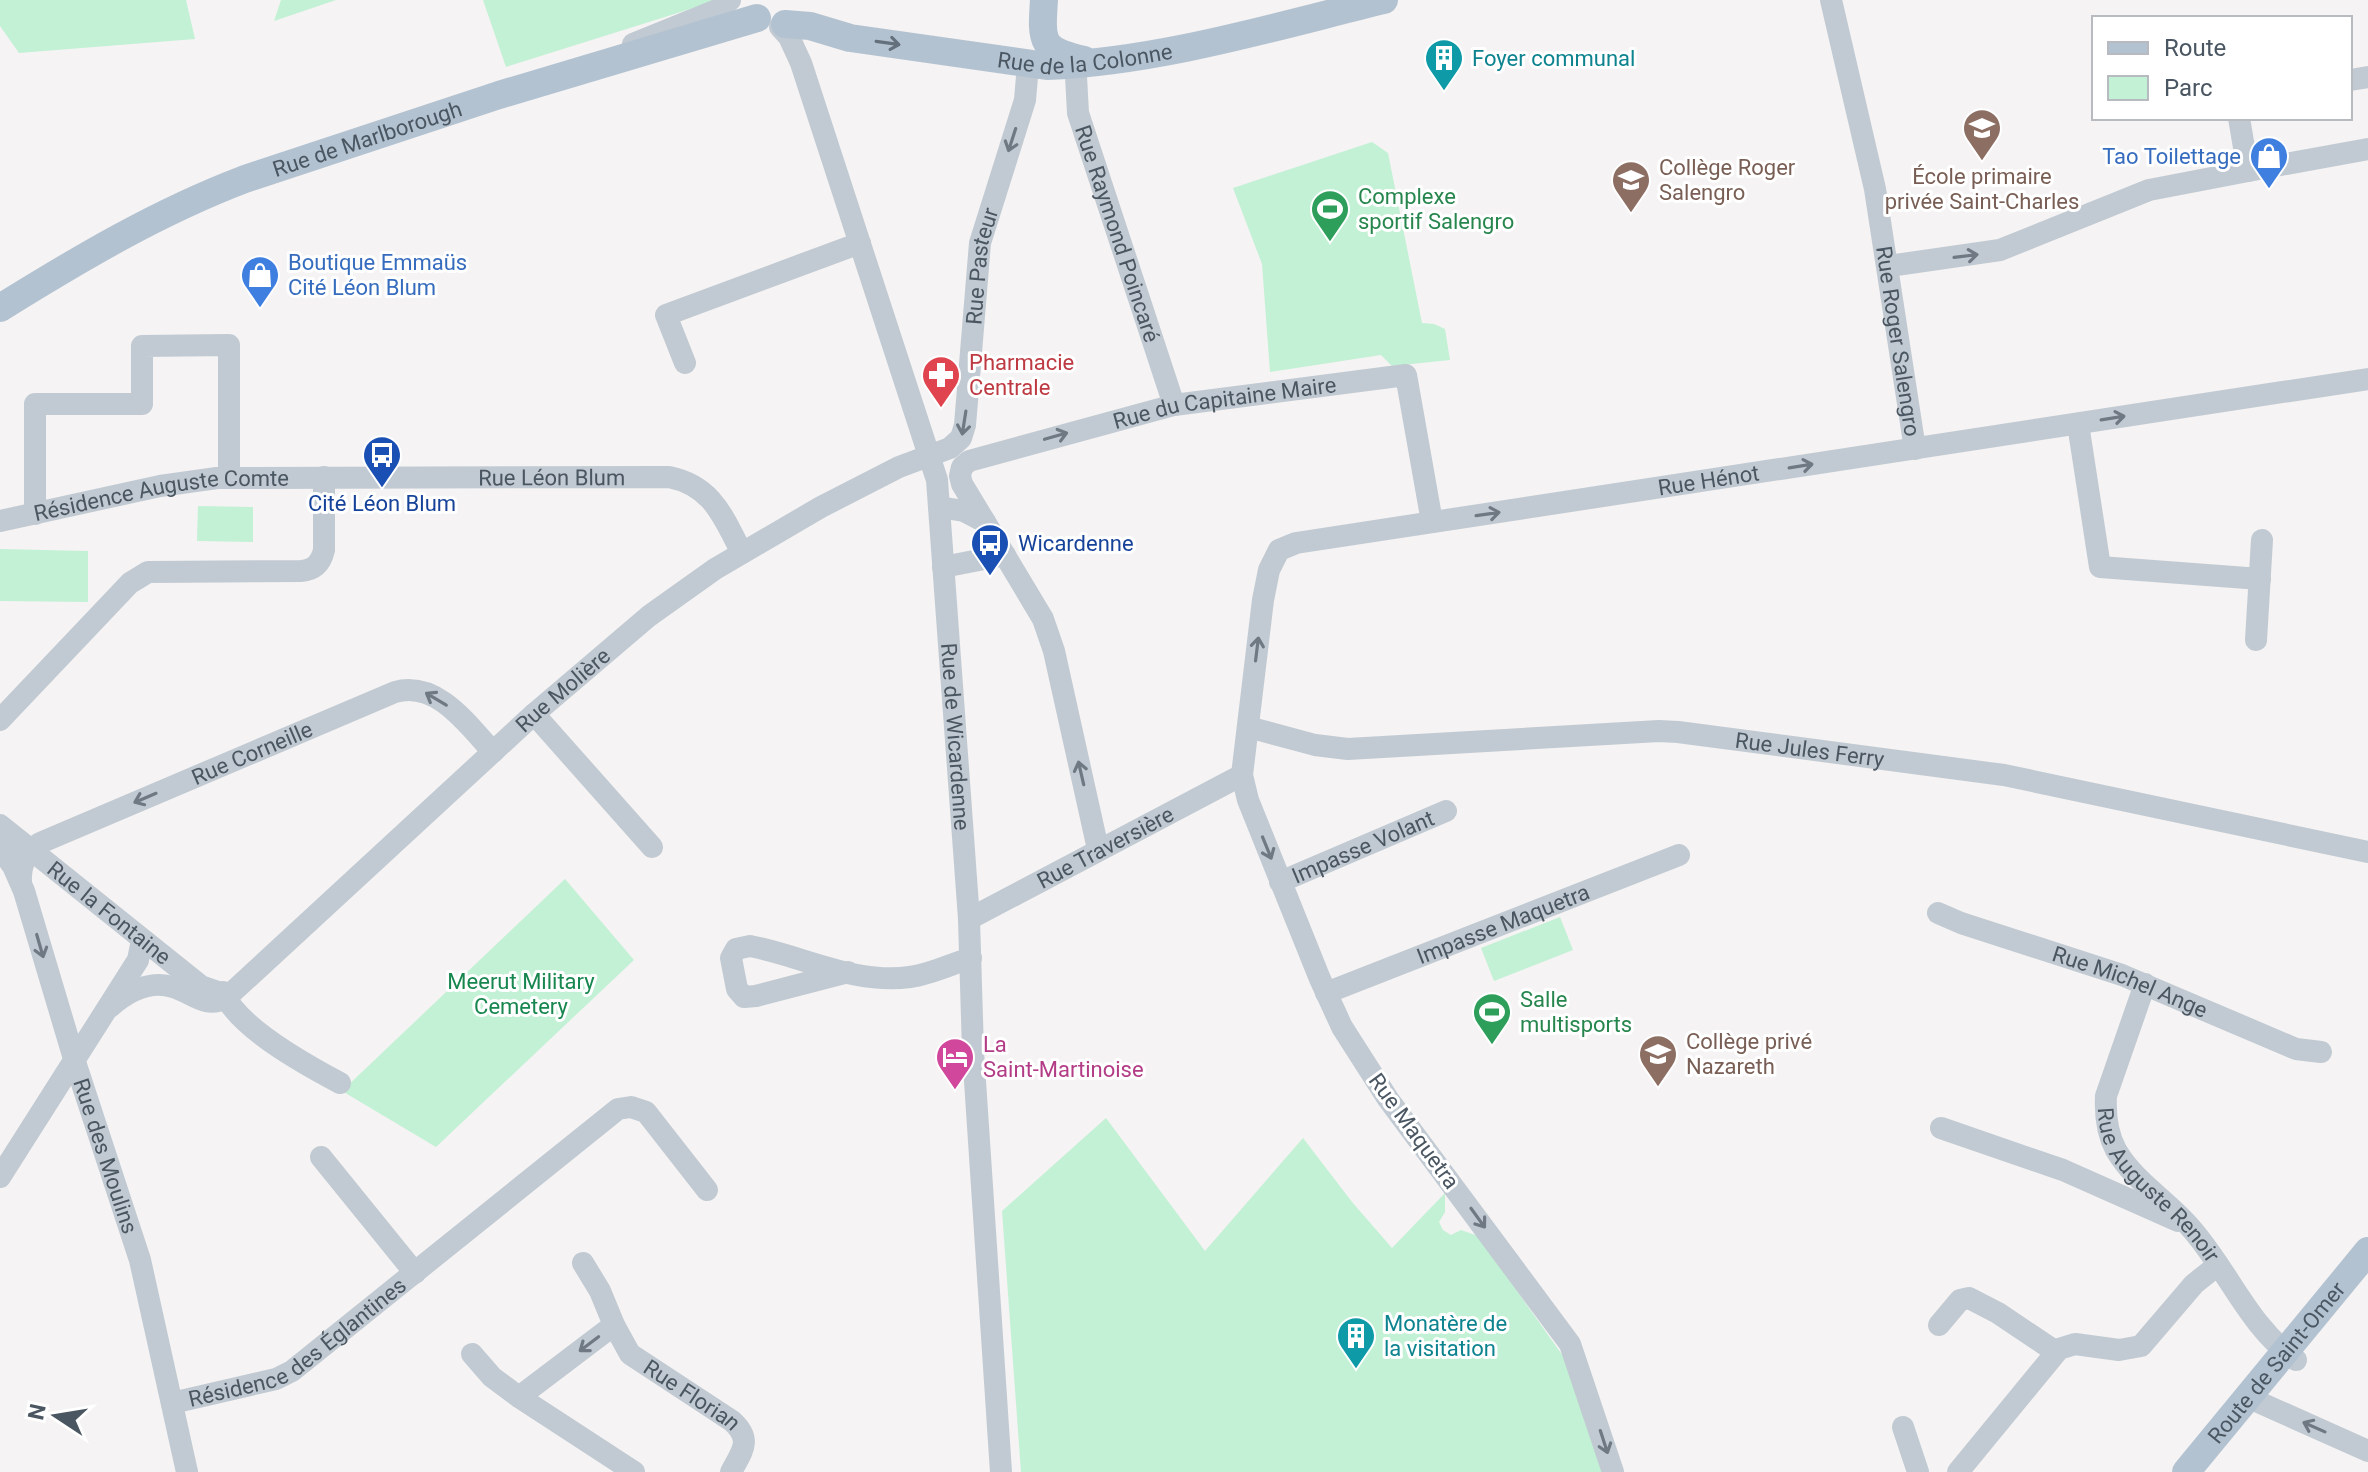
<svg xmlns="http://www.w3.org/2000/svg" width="2368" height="1472" viewBox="0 0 2368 1472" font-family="Roboto,sans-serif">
<rect width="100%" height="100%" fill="#f5f3f3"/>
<g fill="#c3f1d5">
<polygon points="0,0 186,0 195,39 19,53 0,26"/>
<polygon points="281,0 336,0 274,21"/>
<polygon points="483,0 719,0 506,67"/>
<polygon points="1372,142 1388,153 1422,323 1434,324 1445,329 1450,360 1392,366 1381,355 1270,372 1262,264 1233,188"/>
<polygon points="198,506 253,507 253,542 197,541"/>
<polygon points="0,549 88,551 88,602 0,601"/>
<polygon points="565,879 634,960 436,1147 342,1091"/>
<polygon points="1560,917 1573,950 1494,981 1481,948"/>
<polygon points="1106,1118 1205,1251 1303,1138 1352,1202 1392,1248 1445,1193 1445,1212 1439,1222 1443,1230 1451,1235 1461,1230 1478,1236 1563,1356 1602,1472 1021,1472 1002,1211"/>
</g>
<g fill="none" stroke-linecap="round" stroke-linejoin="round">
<g stroke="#c1cad2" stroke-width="22">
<path id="s1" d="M1831 0 1875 189 1915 449"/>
<path id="s2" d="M780 27 789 37 801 63 937 480 969 919 973 1051 1001 1472"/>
<polyline points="633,44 717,10 730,0"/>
<path id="s3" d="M1075 58 1078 113 1174 405"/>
<polyline points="2350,80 2368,77"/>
<polyline points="2239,118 2248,171 2368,149"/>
<polyline points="1889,266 2000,250 2149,190 2248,171"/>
<polyline points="685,363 666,315 860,243"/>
<polyline points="2078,424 2100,567 2260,579"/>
<polyline points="939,507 964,511 985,522 1043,619 1054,651 1098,849"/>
<polyline points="35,514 35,404 142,404 142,346 229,345 229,477"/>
<path id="s4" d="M0 521 160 486 217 478 669 477C713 486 723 517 742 553"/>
<path id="s5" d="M985 522 962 484 960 476 962 467 969 461 1174 405 1406 375 1432 522"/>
<polyline points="943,567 1005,555"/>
<polyline points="2256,640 2262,540"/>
<polyline points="534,714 652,847"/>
<path d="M0 720 130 583 148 572 301 571C314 570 321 563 324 550V477"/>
<path id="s6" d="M1248 727 1315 745 1348 749 1659 731 1678 732 2004 775 2368 852"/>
<path id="s7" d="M0 825 201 986 218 992"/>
<path id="s8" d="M0 849 13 866 24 891 75 1062 140 1260 187 1472"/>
<path id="s9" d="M21 882C20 865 26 852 40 843L395 692C437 680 468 725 493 752"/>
<path id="s10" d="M1280 882 1446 811"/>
<path id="s11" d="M1938 913 1961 923 2122 975 2296 1049 2321 1052"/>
<path id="s12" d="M969 919 1242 775"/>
<path d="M848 972 756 996 744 997 737 989 731 958 736 949 750 946C802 956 856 985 910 977 931 974 951 964 971 958"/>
<path id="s13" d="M2145 984 2106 1096C2105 1115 2107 1133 2116 1150 2133 1180 2166 1200 2189 1226 2228 1269 2247 1325 2296 1360"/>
<path d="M223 992C238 1028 306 1065 340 1083"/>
<path id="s14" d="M1326 993 1679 855"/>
<path id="s15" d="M110 1007C127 992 150 980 173 987 193 993 205 1009 226 998L534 714 649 616 715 569 821 507 899 467 950 448 961 438 965 425 980 243 1025 100 1028 65"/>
<polyline points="1941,1128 2063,1170 2178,1221"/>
<polyline points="321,1157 415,1273"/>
<polyline points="0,1177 138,960 142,940"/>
<polyline points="583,1263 600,1291 614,1325"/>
<polyline points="1939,1325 1960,1300 1969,1298 1998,1313 2056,1352"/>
<polyline points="472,1354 492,1377 519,1397"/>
<polyline points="2247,1397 2368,1451"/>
<path id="s16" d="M172 1403 276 1379 292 1371 618 1109 631 1107 646 1112 707 1190"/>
<polyline points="1903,1427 1918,1472"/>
<path id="s17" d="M634 1472 519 1397 614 1325 630 1354 732 1421C753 1440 742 1451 731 1472"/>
<path id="s18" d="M1613 1472 1570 1344 1388 1099 1342 1027 1320 979 1248 800 1242 775 1263 600 1269 570 1279 550 1296 543 2368 379"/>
<polyline points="1958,1472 2059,1349 2075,1344 2119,1350 2141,1346 2194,1284 2218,1265"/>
</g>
<g stroke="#b3c2d1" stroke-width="28">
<path d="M1044 0C1041 43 1041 50 1084 60"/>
<path id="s19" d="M785 24 810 26 850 38 1047 66C1161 61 1273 27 1384 0"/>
<path id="s20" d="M0 308C79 259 158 212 245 179L499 95 757 18"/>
<path id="s21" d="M2186 1472 2368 1251"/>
</g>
</g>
<defs><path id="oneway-shaft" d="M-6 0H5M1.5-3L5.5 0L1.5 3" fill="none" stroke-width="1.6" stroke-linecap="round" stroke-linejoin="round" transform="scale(2)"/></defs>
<use stroke="#64717d" href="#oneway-shaft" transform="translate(888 43) rotate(8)"/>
<g stroke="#6e7983">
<use href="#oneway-shaft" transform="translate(1012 140) rotate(108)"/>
<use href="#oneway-shaft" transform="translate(1966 256) rotate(-7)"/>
<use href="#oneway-shaft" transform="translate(2113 418) rotate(-9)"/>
<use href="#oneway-shaft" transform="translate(964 423) rotate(99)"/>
<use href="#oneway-shaft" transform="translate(1056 436) rotate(-16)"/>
<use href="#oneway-shaft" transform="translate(1801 466) rotate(-9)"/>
<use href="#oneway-shaft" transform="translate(1488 514) rotate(-8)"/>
<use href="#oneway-shaft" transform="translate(1257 649) rotate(-83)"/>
<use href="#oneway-shaft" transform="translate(436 699) rotate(-149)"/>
<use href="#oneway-shaft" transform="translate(1081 773) rotate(-103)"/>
<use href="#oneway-shaft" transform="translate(145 798) rotate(157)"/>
<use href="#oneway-shaft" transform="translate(1267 848) rotate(68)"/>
<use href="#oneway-shaft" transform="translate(40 946) rotate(74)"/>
<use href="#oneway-shaft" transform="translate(1478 1218) rotate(54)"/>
<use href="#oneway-shaft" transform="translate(589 1344) rotate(143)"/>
<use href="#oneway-shaft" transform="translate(2314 1427) rotate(-156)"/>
<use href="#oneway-shaft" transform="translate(1604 1442) rotate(72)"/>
</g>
<defs>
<g id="building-pin" transform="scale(2)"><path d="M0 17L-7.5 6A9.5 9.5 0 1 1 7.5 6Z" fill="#0f9aa8" stroke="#fff"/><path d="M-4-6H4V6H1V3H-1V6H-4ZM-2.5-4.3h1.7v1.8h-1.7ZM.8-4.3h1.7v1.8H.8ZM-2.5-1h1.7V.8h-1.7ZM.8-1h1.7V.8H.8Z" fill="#fff"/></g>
<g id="school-pin" transform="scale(2)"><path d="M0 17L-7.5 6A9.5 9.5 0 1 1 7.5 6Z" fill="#8d6e63" stroke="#fff"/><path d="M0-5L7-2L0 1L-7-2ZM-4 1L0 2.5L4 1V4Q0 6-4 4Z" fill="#fff"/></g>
<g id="shop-pin" transform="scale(2)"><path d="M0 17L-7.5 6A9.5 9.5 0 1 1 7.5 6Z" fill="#3f7fe0" stroke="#fff"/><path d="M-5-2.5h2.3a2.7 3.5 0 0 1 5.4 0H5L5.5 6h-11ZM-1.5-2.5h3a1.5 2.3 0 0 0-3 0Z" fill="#fff"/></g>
<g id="stadium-pin" transform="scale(2)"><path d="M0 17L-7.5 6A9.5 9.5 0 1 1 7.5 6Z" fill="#2e9e5b" stroke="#fff"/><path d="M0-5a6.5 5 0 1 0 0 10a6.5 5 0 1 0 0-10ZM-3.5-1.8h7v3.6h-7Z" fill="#fff"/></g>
<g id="pharmacy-pin" transform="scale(2)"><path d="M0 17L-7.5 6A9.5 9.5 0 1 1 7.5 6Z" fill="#e0444e" stroke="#fff"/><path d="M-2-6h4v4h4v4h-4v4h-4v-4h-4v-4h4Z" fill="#fff"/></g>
<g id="bus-pin" transform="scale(2)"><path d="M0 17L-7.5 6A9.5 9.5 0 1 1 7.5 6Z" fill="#1a4fb4" stroke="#fff"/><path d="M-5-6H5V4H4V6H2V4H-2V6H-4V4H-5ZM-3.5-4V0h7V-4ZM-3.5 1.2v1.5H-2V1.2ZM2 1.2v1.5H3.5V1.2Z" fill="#fff"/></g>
<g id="hotel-pin" transform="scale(2)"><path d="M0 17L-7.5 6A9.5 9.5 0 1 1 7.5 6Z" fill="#d1479c" stroke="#fff"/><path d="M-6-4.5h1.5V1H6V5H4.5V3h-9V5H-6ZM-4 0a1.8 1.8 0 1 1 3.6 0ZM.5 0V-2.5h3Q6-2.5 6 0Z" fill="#fff"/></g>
</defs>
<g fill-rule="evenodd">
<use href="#building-pin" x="1444" y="58"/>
<use href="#school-pin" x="1982" y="128"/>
<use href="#shop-pin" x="2269" y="156"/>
<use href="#school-pin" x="1631" y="180"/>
<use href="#stadium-pin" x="1330" y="209"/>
<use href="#shop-pin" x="260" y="275"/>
<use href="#pharmacy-pin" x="941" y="375"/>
<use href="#bus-pin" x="382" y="455"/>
<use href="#bus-pin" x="990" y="543"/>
<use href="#stadium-pin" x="1492" y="1012"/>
<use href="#school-pin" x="1658" y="1054"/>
<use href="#hotel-pin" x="955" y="1057"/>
<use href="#building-pin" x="1356" y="1336"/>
</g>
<g text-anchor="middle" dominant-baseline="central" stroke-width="6" stroke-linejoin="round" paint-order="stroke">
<g font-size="22" fill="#4a5661" stroke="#fff">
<text stroke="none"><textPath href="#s19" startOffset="304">Rue de la Colonne</textPath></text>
<text stroke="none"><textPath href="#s20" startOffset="406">Rue de Marlborough</textPath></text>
<text stroke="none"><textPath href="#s3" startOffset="182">Rue Raymond Poincaré</textPath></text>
<text stroke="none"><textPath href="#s15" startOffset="1230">Rue Pasteur</textPath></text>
<text stroke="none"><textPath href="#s1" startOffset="348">Rue Roger Salengro</textPath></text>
<text stroke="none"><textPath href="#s5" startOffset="334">Rue du Capitaine Maire</textPath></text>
<text stroke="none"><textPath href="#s4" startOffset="556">Rue Léon Blum</textPath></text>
<text stroke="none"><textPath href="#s18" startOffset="1462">Rue Hénot</textPath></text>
<text stroke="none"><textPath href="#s4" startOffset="164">Résidence Auguste Comte</textPath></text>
<text stroke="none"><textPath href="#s15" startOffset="582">Rue Molière</textPath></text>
<text stroke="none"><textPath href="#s2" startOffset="738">Rue de Wicardenne</textPath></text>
<text stroke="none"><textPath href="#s6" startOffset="566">Rue Jules Ferry</textPath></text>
<text stroke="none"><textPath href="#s9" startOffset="276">Rue Corneille</textPath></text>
<text stroke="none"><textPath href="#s12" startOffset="154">Rue Traversière</textPath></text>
<text stroke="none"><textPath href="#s10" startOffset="90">Impasse Volant</textPath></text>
<text stroke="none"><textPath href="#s7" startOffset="140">Rue la Fontaine</textPath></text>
<text stroke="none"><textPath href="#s14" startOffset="190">Impasse Maquetra</textPath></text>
<text stroke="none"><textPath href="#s11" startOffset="204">Rue Michel Ange</textPath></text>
<text transform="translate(1414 1131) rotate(54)">Rue Maquetra</text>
<text stroke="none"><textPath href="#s8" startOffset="326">Rue des Moulins</textPath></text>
<text stroke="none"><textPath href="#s13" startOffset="226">Rue Auguste Renoir</textPath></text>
<text stroke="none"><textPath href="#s16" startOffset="142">Résidence des Églantines</textPath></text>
<text stroke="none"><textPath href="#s21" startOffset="142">Route de Saint-Omer</textPath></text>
<text stroke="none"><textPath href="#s17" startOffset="364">Rue Florian</textPath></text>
</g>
<g font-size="22" fill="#0d838f" stroke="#fff" text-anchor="start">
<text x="1472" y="58">Foyer communal</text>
<text x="1384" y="1323">Monatère de<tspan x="1384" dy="25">la visitation</tspan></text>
</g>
<g font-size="22" fill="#366cbe" stroke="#fff" text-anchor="end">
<text x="2241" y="156">Tao Toilettage</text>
<text x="288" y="262" text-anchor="start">Boutique Emmaüs<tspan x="288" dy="25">Cité Léon Blum</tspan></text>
</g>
<g font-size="22" fill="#785e54" stroke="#fff" text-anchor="start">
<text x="1659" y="167">Collège Roger<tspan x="1659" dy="25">Salengro</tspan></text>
<text x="1982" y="176" text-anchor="middle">École primaire<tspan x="1982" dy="25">privée Saint-Charles</tspan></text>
<text x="1686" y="1041">Collège privé<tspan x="1686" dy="25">Nazareth</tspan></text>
</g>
<g font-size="22" fill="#27864d" stroke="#fff" text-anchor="start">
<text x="1358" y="196">Complexe<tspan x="1358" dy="25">sportif Salengro</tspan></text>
<text x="1520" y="999">Salle<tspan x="1520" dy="25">multisports</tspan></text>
</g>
<g font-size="22" fill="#be3a42" stroke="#fff" text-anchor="start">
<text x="969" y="362">Pharmacie<tspan x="969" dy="25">Centrale</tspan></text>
</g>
<g font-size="22" fill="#164399" stroke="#fff">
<text x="382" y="503">Cité Léon Blum</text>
<text x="1018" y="543" text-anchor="start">Wicardenne</text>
</g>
<g font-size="22" fill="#17864f" stroke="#fff">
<text x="521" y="981">Meerut Military<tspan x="521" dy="25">Cemetery</tspan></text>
</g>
<g font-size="22" fill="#b23c85" stroke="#fff" text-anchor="start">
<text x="983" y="1044">La<tspan x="983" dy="25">Saint-Martinoise</tspan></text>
</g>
</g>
<rect x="2092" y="16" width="260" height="104" fill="#ffffff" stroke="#b7bbc0" stroke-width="2"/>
<rect x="2108" y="42" width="40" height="12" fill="#b3c2d1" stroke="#b7bbc0" stroke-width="2"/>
<text x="2164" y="56" font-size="24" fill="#4a5661">Route</text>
<rect x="2108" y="76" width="40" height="24" fill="#c3f1d5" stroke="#b7bbc0" stroke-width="2"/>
<text x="2164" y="96" font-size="24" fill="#4a5661">Parc</text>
<g transform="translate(56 1416) rotate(282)" stroke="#ffffff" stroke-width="6" paint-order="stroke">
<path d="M0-6L14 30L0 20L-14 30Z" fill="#4a5661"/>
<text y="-12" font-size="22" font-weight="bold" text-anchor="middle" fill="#4a5661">N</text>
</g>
</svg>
